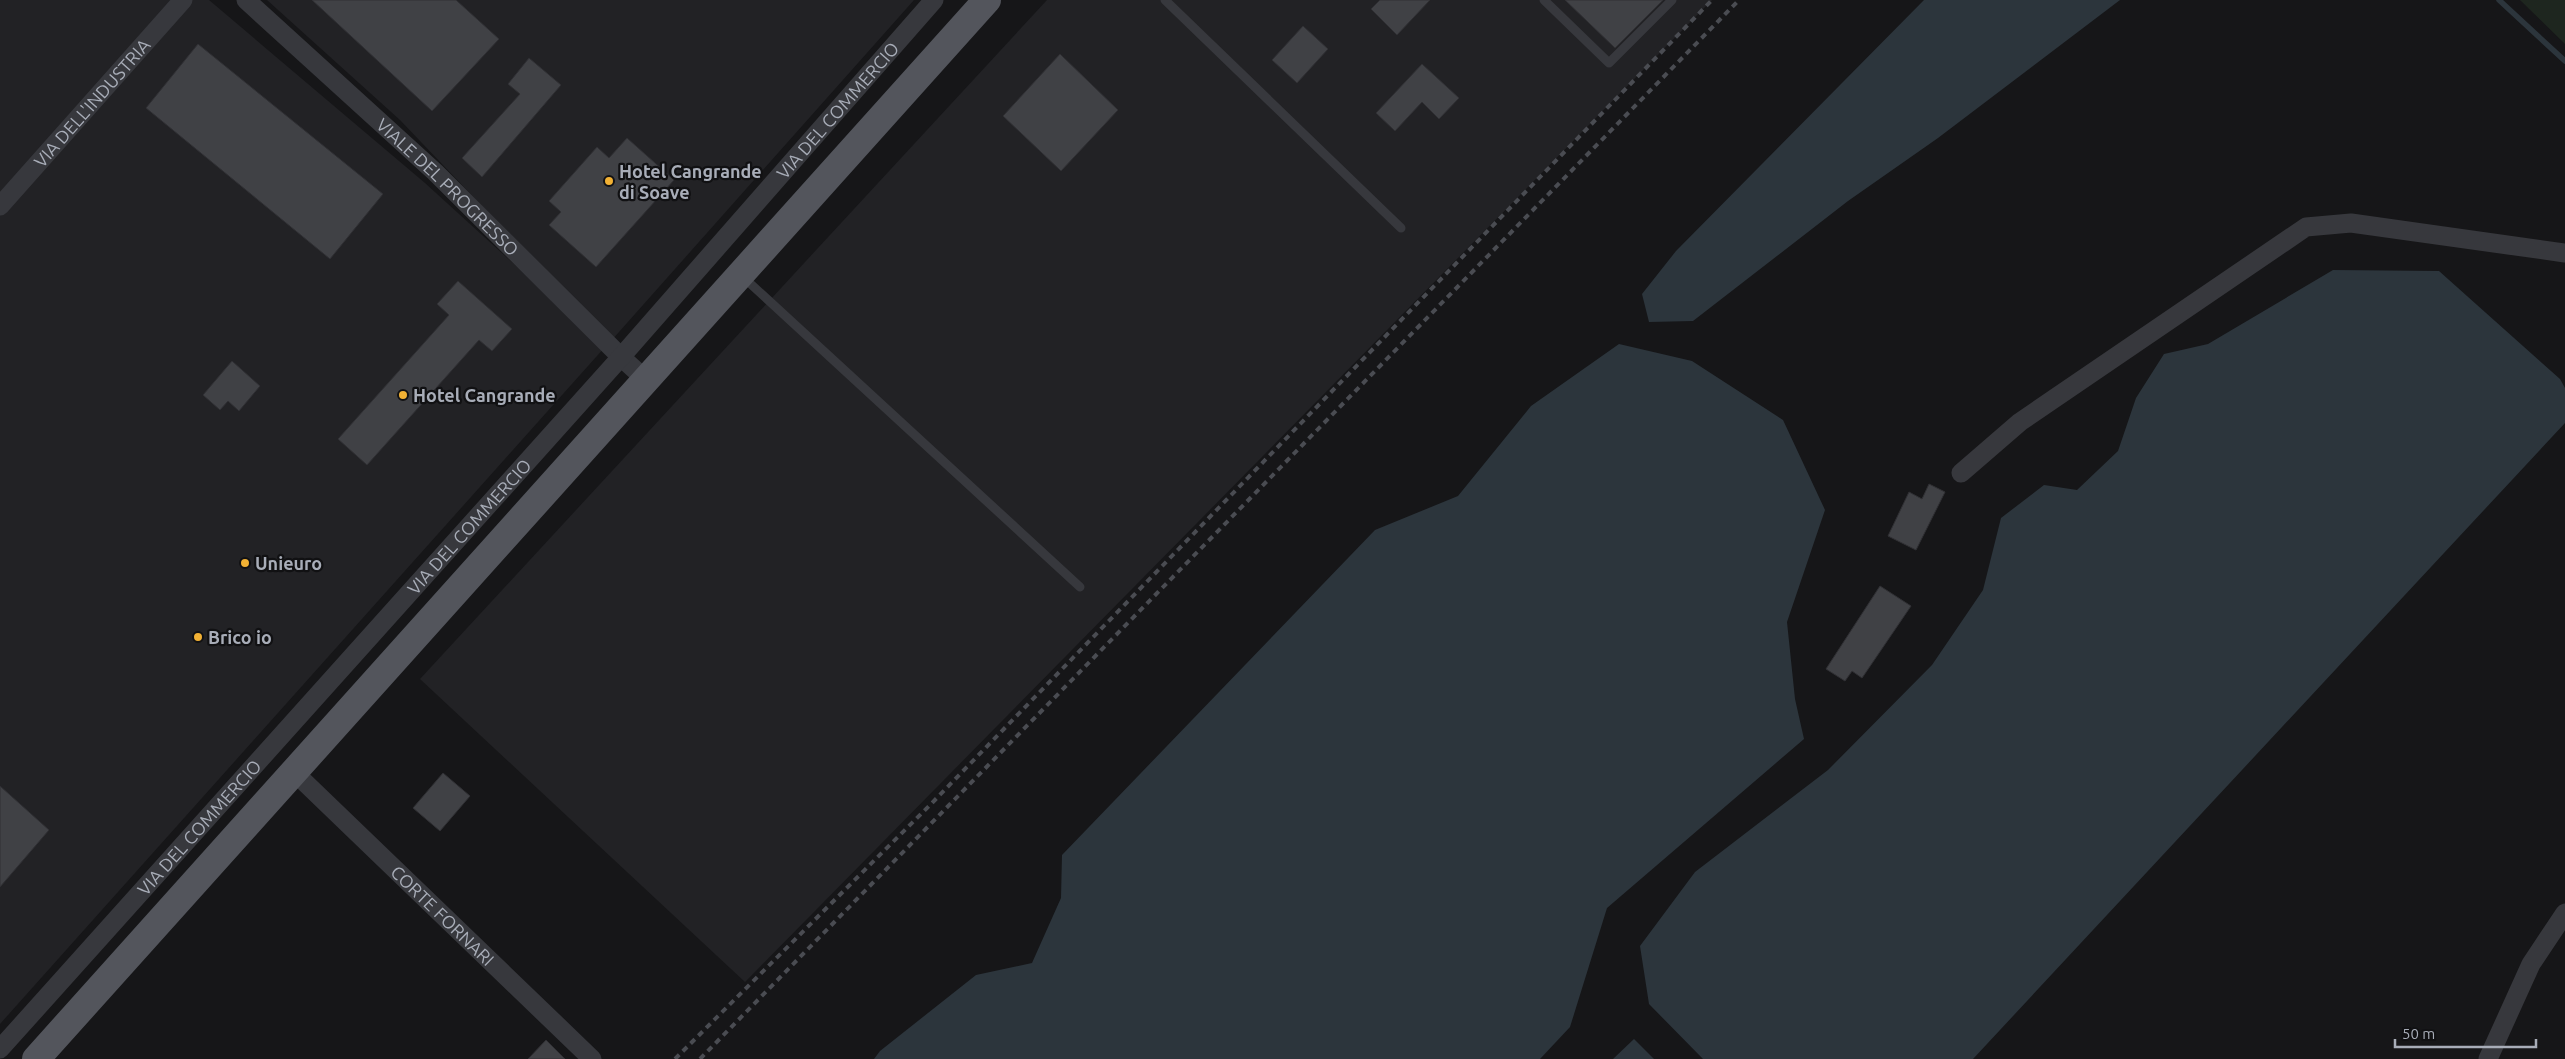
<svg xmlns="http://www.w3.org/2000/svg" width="2565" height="1059" viewBox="0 0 2565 1059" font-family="Ubuntu,sans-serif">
<rect width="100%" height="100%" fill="#161618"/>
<g fill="#222225">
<polygon points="0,0 209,0 425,183 605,347 0,1024"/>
<polygon points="267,0 914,0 611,341 400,120"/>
<polygon points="1047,0 1712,0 745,982 420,679"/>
</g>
<polygon fill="#1e261f" points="2520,0 2565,0 2565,44"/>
<g fill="#2c353c">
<polygon points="1924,0 2120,0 1938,138 1848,201 1693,321 1649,322 1642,294 1676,251"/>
<polygon points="2333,270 2439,271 2560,379 2565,388 2565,423 1973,1059 1703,1059 1649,1004 1640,946 1695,872 1828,770 1932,665 1983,590 2001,518 2044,485 2077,490 2118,451 2136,398 2164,354 2208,344"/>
<polygon points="1619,344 1692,361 1783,420 1825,510 1787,622 1795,699 1804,739 1607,908 1570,1027 1540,1059 874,1059 880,1051 976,975 1032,963 1061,898 1062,855 1375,530 1458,496 1531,406"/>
<polygon points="1634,1039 1654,1059 1613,1059"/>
</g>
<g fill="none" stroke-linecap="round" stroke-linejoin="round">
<polyline stroke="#2c353c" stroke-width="5.5" points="2499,0 2565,61"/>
</g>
<g fill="#404145" stroke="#303034">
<polygon points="312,0 456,0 499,39 432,111"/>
<polygon points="1380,0 1430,0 1397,35 1371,9"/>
<polygon points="1565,0 1663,0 1615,48"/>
<polygon points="1303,26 1328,49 1297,83 1272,60"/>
<polygon points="198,44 383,194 330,259 146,108"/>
<polygon points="1060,54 1118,110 1061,171 1003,116"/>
<polygon points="529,58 561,85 482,177 462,158 520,94 508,84"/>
<polygon points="1422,64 1459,98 1439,119 1422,102 1395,131 1376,113"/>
<polygon points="627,138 674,180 596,267 549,225 561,212 549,201 597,147 609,158"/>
<polygon points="458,281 512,329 492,351 479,340 367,465 338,439 449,315 437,304"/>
<polygon points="232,361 260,386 239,411 228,401 220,410 203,395"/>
<polygon points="1929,484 1945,492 1916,550 1888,536 1909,492 1922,499"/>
<polygon points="1880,586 1911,606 1862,678 1852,671 1845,681 1826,669"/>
<polygon points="443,773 470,796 440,831 413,808"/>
<polygon points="0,786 49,830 0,887"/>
<polygon points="546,1040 565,1059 528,1059"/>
</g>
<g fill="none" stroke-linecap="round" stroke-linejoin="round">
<g stroke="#37383d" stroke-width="9">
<polyline points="1165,0 1401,228"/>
<polyline points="1544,0 1609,63 1672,0"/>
<polyline points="742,276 1080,587"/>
</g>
<g stroke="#37383d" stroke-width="19">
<path id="s1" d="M246 0 435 172 621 357 645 379"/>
<path id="s2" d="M0 206 183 0"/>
<polyline points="1961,473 2020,422 2306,227 2351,223 2565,253"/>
<path id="s3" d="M293 771 592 1059"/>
<path id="s4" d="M0 1049 621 357 934 0"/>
<polyline points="2488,1059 2531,964 2565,913"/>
</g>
<polyline stroke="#53555c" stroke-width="28" points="36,1059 987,0"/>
<g stroke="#4a4c52" stroke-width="4" stroke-dasharray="6 5" stroke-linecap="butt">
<polyline points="675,1059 931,804 1712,0"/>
<polyline points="700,1059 1739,0"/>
</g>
</g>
<g fill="#f2b134" stroke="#111113" stroke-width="2">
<circle cx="609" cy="181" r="5"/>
<circle cx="403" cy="395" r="5"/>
<circle cx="245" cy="563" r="5"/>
<circle cx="198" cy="637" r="5"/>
</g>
<g text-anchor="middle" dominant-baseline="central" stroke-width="4.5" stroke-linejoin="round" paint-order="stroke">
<g font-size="18" fill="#a8adb8" stroke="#111113">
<text stroke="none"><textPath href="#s2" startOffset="138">VIA DELL'INDUSTRIA</textPath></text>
<text stroke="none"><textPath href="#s4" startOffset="1258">VIA DEL COMMERCIO</textPath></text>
<text stroke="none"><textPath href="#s1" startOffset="275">VIALE DEL PROGRESSO</textPath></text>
<text stroke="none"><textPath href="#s4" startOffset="702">VIA DEL COMMERCIO</textPath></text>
<text stroke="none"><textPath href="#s4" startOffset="298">VIA DEL COMMERCIO</textPath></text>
<text stroke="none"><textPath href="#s3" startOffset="208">CORTE FORNARI</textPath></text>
</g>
<g font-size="18" font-weight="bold" fill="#a8adb8" stroke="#111113" text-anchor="start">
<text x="619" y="171">Hotel Cangrande<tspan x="619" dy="21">di Soave</tspan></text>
<text x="413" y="395">Hotel Cangrande</text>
<text x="255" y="563">Unieuro</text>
<text x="208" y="637">Brico io</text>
</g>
</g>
<path d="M2395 1039v8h141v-8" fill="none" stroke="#a8adb8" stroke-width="2.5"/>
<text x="2402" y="1039" font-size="15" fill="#a8adb8" stroke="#111113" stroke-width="4" paint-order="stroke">50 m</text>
</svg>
